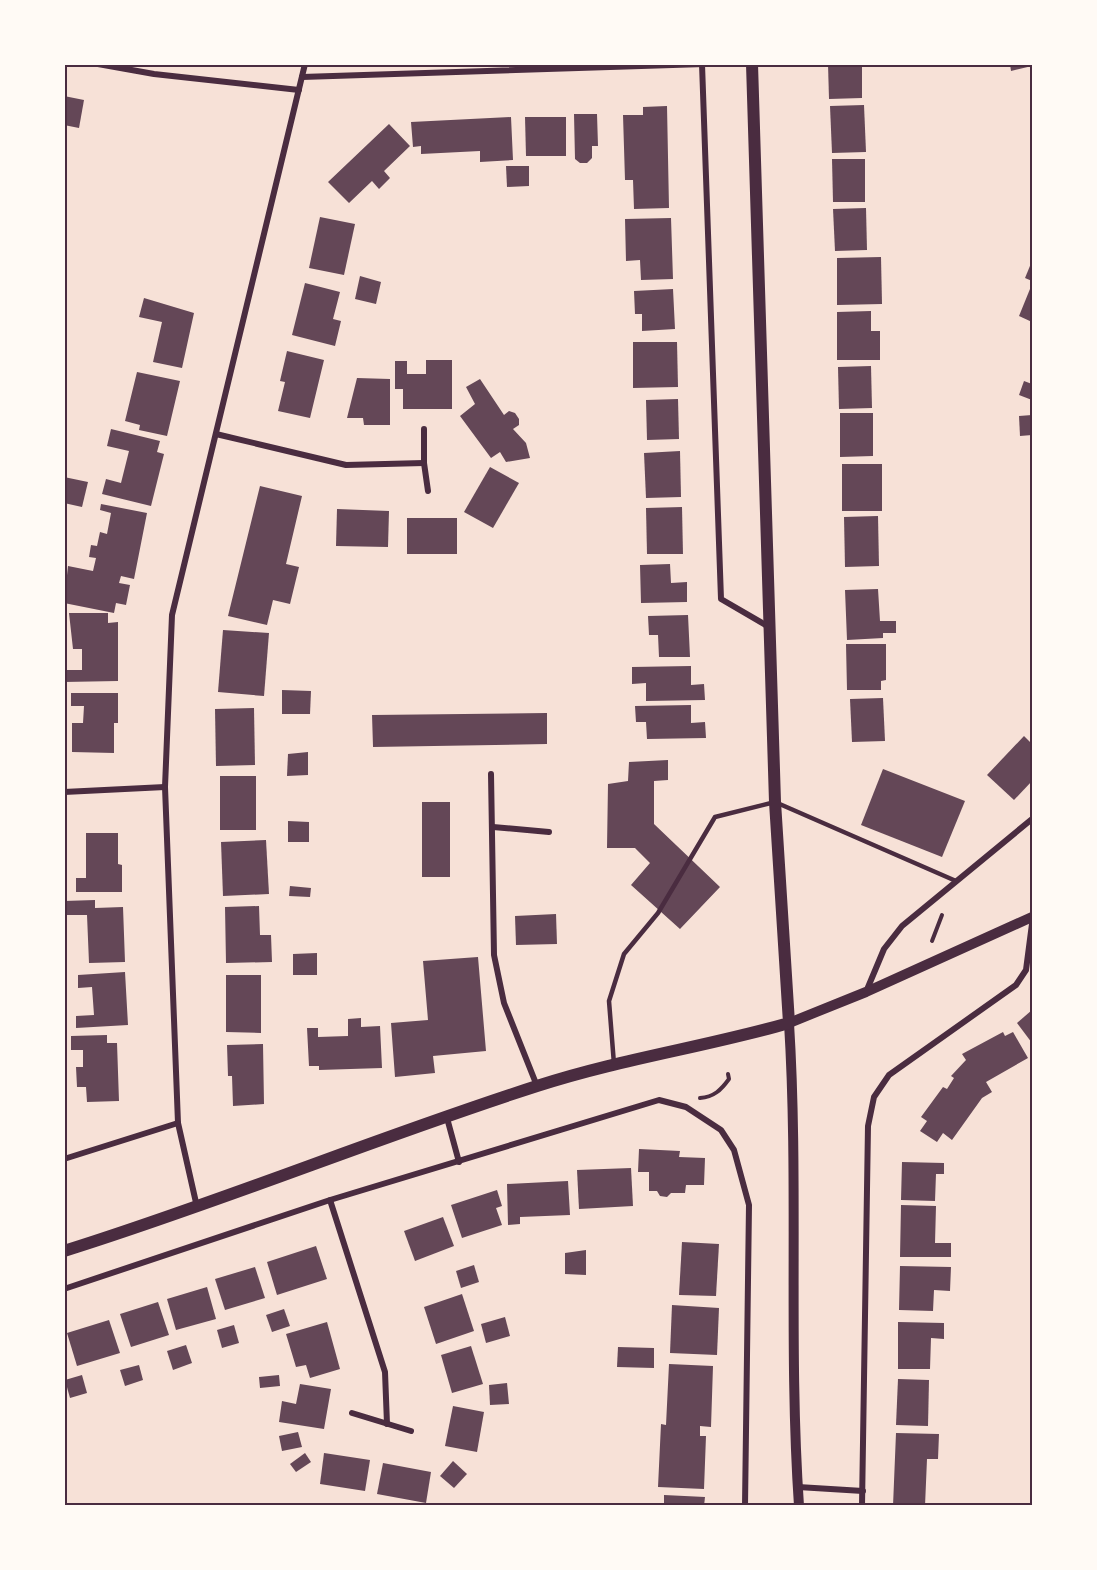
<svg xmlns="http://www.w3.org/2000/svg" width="1097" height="1570" viewBox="0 0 1097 1570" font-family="'IBM Plex Sans',sans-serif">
<rect width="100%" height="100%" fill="#f7e1d7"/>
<g fill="#644757">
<polygon points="828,64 862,64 862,98 829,99"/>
<polygon points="1010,64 1032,64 1032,66 1011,71"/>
<polygon points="64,96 84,100 79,128 64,125"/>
<polygon points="864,105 866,152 832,153 830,106"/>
<polygon points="667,106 669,208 634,209 633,180 625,180 623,115 643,115 643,107"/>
<polygon points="574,114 597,114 598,146 592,146 592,158 587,163 580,163 575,159"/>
<polygon points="511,117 513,160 480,162 480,151 421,154 421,146 413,147 411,122"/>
<polygon points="525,117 566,117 566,156 526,156"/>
<polygon points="389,124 410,146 384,171 390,178 379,189 372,181 349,203 328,182"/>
<polygon points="832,159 865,159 865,202 833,202"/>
<polygon points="506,166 529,166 529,186 507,187"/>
<polygon points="866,208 867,250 835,251 833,209"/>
<polygon points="320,217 355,224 344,275 309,268"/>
<polygon points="671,218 673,279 641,280 640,260 626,261 625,219"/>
<polygon points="881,257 882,304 837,305 837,258"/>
<polygon points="1032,261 1032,281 1025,278"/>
<polygon points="360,276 381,282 376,304 355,299"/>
<polygon points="305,283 340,292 333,319 341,321 335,346 292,335"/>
<polygon points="1032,284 1032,322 1019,316"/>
<polygon points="673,289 675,329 642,331 642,314 635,314 634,291"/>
<polygon points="144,298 194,313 182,368 153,362 162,322 139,317"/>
<polygon points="871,311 871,331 880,331 880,360 837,360 837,312"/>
<polygon points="633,342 677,342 678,387 633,388"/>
<polygon points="287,351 324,360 310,418 278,411 285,382 280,381"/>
<polygon points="426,360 452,360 452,409 403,409 403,389 395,389 395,361 407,361 407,374 426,374"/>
<polygon points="871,366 872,408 839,409 838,367"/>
<polygon points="137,372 180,381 167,436 139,430 140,425 125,421"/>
<polygon points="357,378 390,379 390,425 364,425 363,418 347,418"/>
<polygon points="480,379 504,415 509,411 515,413 519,419 519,425 513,429 526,443 530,458 506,462 500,452 491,458 460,416 475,404 466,387"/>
<polygon points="1024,381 1032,384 1032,400 1019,395"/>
<polygon points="678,399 679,439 647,440 646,400"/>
<polygon points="840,413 873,413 873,456 840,457"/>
<polygon points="1032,415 1032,435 1020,436 1019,416"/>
<polygon points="111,429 160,441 157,452 164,454 151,506 102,494 106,479 121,483 129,451 107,446"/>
<polygon points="680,451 681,497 646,498 644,453"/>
<rect x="842" y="464" width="40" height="47"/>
<polygon points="490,467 519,483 493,528 464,512"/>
<polygon points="64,477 88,482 82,507 64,503"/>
<polygon points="260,486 302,496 286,564 299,567 290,604 273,600 267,625 228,616"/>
<polygon points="101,504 147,513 134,579 121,576 119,583 130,585 126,605 116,603 114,613 64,603 68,566 93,571 96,558 89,557 91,545 97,546 100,532 107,534 111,513 100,510"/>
<polygon points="682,507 683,554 647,554 646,508"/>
<polygon points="337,509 389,511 388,547 336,546"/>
<polygon points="878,516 879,566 845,567 844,517"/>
<rect x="407" y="518" width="50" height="36"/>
<polygon points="670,564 671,583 687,582 687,602 641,603 640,565"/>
<polygon points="878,589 880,621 896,621 896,633 883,633 883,638 847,640 845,590"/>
<polygon points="69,613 108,613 108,623 118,622 118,681 64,682 64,670 82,670 82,649 73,649"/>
<polygon points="688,615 690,657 659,657 658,635 649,635 648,616"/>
<polygon points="223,630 269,633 264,696 218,692"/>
<polygon points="846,644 886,644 886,680 881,681 881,690 847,690"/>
<polygon points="691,666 691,685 704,684 705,700 646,701 646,683 632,684 632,667"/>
<polygon points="282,690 311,691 310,714 282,714"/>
<polygon points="71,693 118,693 118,723 114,723 114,753 72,752 72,723 83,723 84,706 71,706"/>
<polygon points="883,698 885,741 852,742 850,699"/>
<polygon points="691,705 691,723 705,722 706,738 647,739 646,722 636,722 635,706"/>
<polygon points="254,708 255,765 216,766 215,709"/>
<polygon points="547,713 547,744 373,747 372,715"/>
<polygon points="1024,736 1032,744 1032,781 1014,800 987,775"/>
<polygon points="308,752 308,775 287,776 288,754"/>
<polygon points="668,760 668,780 654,781 654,824 720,887 680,929 631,885 650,863 635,848 607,848 608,784 628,781 629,762"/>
<polygon points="883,769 965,801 942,857 861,825"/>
<rect x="220" y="776" width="36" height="54"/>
<rect x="422" y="802" width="28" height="75"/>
<polygon points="288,821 309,822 309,842 288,842"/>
<polygon points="86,833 118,833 118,864 122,865 122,892 76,892 76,878 86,878"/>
<polygon points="266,840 269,894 223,896 221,842"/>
<polygon points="290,886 311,888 310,897 289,896"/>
<polygon points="95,900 95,908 123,907 125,962 89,963 87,915 64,915 64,901"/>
<polygon points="259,906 260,935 271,935 272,962 226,963 225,907"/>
<polygon points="556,914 557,944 516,945 515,916"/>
<polygon points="317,953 317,975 293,975 293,954"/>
<polygon points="478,957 486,1051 433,1056 435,1073 395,1077 391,1023 428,1020 423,961"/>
<polygon points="125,972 128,1025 76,1028 76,1016 94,1015 92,987 78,988 78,975"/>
<polygon points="226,975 261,975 261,1033 226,1032"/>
<polygon points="1032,1010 1032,1043 1017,1023"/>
<polygon points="361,1018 361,1027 380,1026 382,1068 319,1070 319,1066 309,1066 307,1028 318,1028 318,1037 348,1036 348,1019"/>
<polygon points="1003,1032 1005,1036 1013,1032 1028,1058 986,1082 992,1092 982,1098 952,1140 943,1133 937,1142 920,1131 927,1121 921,1117 943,1087 947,1089 954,1078 951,1076 966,1060 962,1054"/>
<polygon points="107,1035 107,1043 117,1043 119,1101 87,1102 86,1087 77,1087 76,1067 83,1067 83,1050 71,1050 71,1036"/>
<polygon points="263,1044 264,1104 233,1106 232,1076 228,1076 227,1045"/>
<polygon points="639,1149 680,1151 679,1157 705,1158 704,1185 686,1185 685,1193 671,1193 667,1197 660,1196 657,1191 649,1191 649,1172 638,1172"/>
<polygon points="902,1162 944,1163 944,1174 936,1174 935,1201 901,1200"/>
<polygon points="631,1168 633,1206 579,1209 577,1170"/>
<polygon points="568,1181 570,1215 520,1217 520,1224 508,1225 507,1184"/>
<polygon points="497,1190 502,1206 496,1208 502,1225 462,1238 451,1205"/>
<polygon points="901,1205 936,1206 935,1243 951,1243 951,1257 900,1257"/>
<polygon points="443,1217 454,1246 415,1261 404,1231"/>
<polygon points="682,1242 719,1244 716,1296 679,1295"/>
<polygon points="316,1246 327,1279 277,1295 267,1262"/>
<polygon points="586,1250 586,1275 565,1274 565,1253"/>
<polygon points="474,1265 479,1282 461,1288 456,1271"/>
<polygon points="900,1266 951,1267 950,1291 934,1290 933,1311 899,1310"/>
<polygon points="255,1267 265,1298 225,1310 215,1279"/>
<polygon points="207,1287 216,1319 176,1330 167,1299"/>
<polygon points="462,1294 474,1331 436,1344 424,1307"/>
<polygon points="158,1302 169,1335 131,1347 120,1314"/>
<polygon points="672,1305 719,1308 717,1355 670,1353"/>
<polygon points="284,1309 290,1326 272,1332 266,1315"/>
<polygon points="505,1317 510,1336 486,1343 481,1324"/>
<polygon points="109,1320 120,1353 77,1366 67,1333"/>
<polygon points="327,1322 340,1369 310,1378 306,1365 296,1367 286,1334"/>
<polygon points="898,1322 944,1323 944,1339 931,1338 930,1369 898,1369"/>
<polygon points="234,1325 239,1343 222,1348 217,1330"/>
<polygon points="186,1345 192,1363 173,1370 167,1351"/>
<polygon points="471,1346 483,1384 452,1393 441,1355"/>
<polygon points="618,1347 654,1348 654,1368 617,1367"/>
<polygon points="669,1364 713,1366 711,1427 700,1426 700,1436 706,1436 704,1489 658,1487 661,1424 666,1425"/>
<polygon points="139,1365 143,1380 125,1386 120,1370"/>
<polygon points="82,1375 87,1393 70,1398 65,1380"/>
<polygon points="279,1375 280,1386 260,1388 259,1377"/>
<polygon points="898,1379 929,1380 928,1426 896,1425"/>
<polygon points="507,1383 509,1404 490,1405 489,1385"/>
<polygon points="300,1384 331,1389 324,1429 279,1422 282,1401 296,1404"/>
<polygon points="453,1406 484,1412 477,1452 445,1446"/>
<polygon points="298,1432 302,1447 282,1451 279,1436"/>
<polygon points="896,1433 939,1434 938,1459 927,1459 925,1506 893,1506"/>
<polygon points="305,1453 311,1462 296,1472 290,1464"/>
<polygon points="324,1453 370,1460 365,1491 320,1484"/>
<polygon points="453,1461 467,1474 454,1488 440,1476"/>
<polygon points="383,1463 431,1472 426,1503 377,1494"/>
<polygon points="664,1495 705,1497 704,1506 664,1506"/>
</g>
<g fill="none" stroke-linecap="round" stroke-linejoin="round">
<g stroke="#4a2c40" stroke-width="4">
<polyline points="932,941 942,915"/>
<path d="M700 1098C714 1097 721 1090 729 1079L728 1074"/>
</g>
<polyline stroke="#4a2c40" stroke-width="4.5" points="614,1064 609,1001 624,954 658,913 715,817 775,802 956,881"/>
<g stroke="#4a2c40" stroke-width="6">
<polyline points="98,64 154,74 299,90"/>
<polyline points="702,64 721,599 769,627"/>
<polyline points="302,77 704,64"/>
<polyline points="424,429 424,463 428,491"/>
<polyline points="216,434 346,465 424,463"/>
<polyline points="491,774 494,955 504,1003 537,1086"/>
<polyline points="64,792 165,787"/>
<polyline points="493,827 549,832"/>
<polyline points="866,992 884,949 902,926 1032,819"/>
<polyline points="447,1118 459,1162"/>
<polyline points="64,1159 178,1123"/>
<polyline points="330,1200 385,1372 387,1424"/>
<polyline points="197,1207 178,1123 165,787 172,615 305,64"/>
<polyline points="64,1289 330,1200 659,1100 686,1107 721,1130 734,1150 749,1205 745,1506"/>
<polyline points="352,1413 411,1431"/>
<polyline points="798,1487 863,1491"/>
<polyline points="862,1506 868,1126 874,1097 889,1075 1016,985 1026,970 1032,924"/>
</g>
<path stroke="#4a2c40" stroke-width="10" d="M799 1506C788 1345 799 1184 789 1023L866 992 1032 917"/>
<path stroke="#4a2c40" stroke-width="12" d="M64 1251C224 1201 378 1137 537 1086 620 1059 705 1047 789 1023L775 802 752 64"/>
</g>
<rect width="1097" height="1570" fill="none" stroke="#fffaf5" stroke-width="132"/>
<rect x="66" y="66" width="965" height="1438" fill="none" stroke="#4a2c40" stroke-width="2"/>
</svg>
